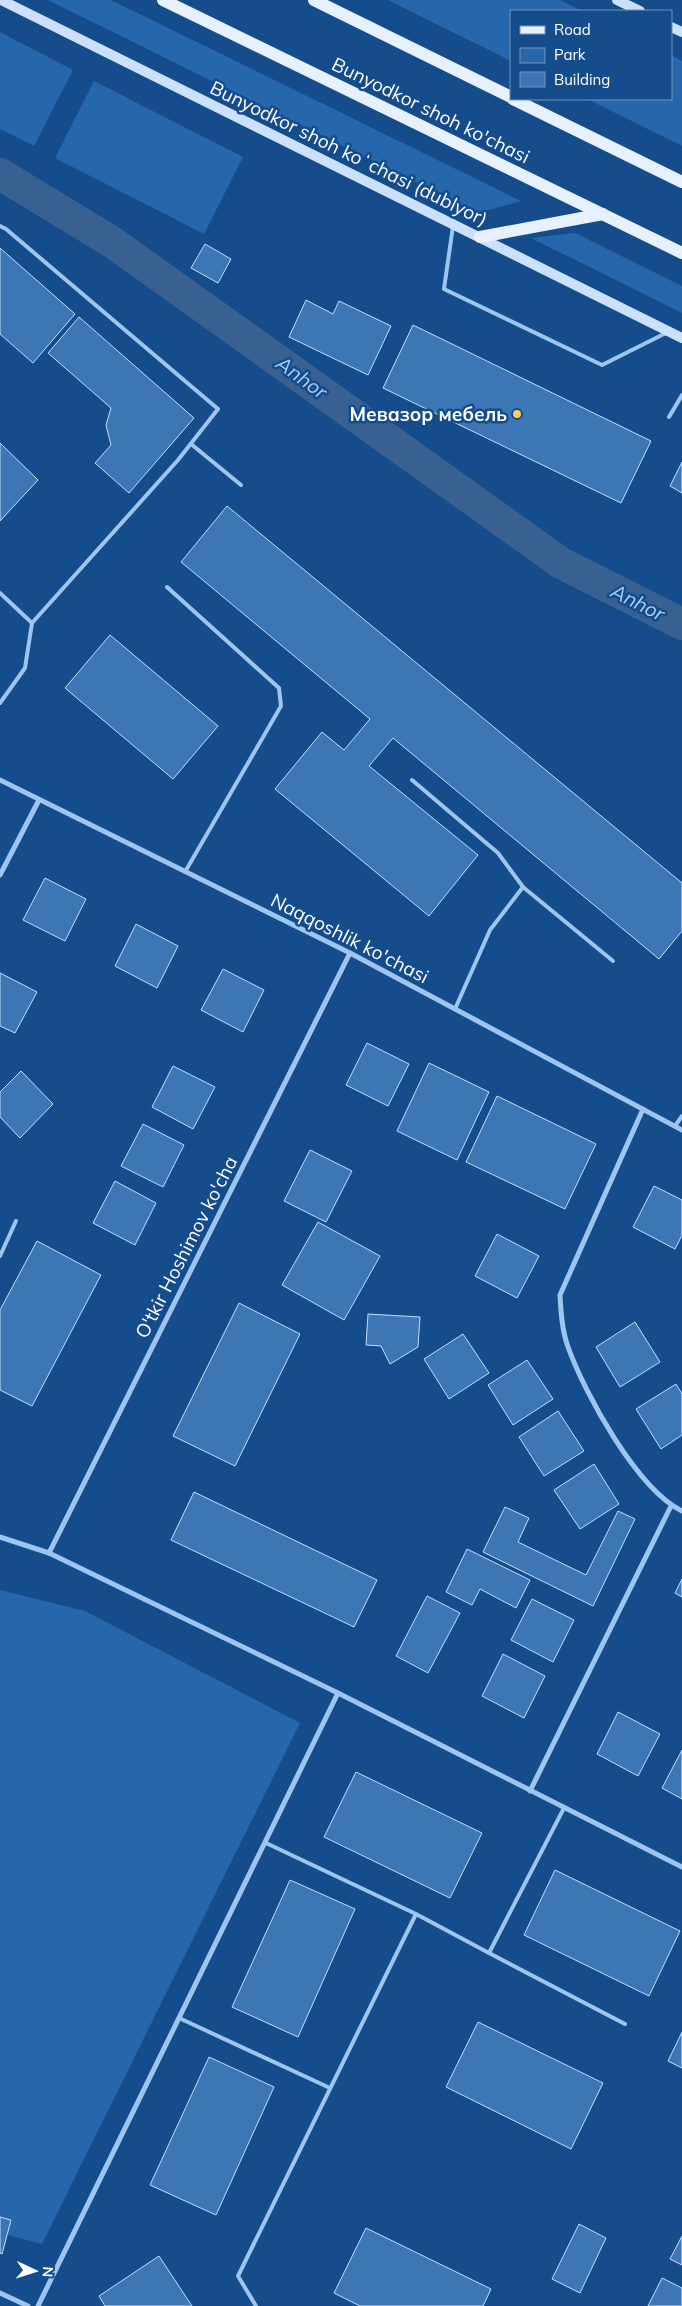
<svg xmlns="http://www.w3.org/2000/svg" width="682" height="2306" viewBox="0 0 682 2306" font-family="Mulish,sans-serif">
<rect width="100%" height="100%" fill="#144c8c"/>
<g fill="#2666ab">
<polygon points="48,0 111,0 521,201 478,213"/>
<polygon points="388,0 560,0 582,11 511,11 511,61"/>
<polygon points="0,32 73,70 34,146 0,129"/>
<polygon points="671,55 682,61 682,146 587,99 671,99"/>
<polygon points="94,81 243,157 204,234 55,158"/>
<polygon points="575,233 682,286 682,313 531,238"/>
<polygon points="0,1590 85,1611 300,1723 42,2244 0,2233"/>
</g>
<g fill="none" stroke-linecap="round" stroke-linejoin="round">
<polyline stroke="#8fc0f3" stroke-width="10" points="298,373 301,366"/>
<polyline stroke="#386191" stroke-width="32" points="0,174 112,242 561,563 682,624"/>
</g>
<g fill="#3d76b5" stroke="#c3defc">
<polygon points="205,244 231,259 218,283 191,268"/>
<polygon points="0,248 75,314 33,363 0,334"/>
<polygon points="306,300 333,314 339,301 391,326 368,375 289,337"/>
<polygon points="79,317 194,418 129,493 95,463 111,445 106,425 111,408 48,353"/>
<polygon points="413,325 651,441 621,503 383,388"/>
<polygon points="0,443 38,480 0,521"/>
<polygon points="682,462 682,493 670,486"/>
<polygon points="227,506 682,883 682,931 659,959 393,738 369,766 478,855 429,916 275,789 322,732 344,750 370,719 181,562"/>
<polygon points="110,635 218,726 173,779 65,688"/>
<polygon points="45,878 86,899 65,941 23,920"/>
<polygon points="136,924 178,946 157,988 115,966"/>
<polygon points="223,969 264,990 243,1032 201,1010"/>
<polygon points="0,973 37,992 15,1033 0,1026"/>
<polygon points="367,1043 409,1064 388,1106 346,1085"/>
<polygon points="429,1063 489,1092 457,1160 397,1131"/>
<polygon points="173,1066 215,1087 193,1129 152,1107"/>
<polygon points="21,1071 53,1104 20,1138 0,1117 0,1092"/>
<polygon points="497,1096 596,1144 565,1209 466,1162"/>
<polygon points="143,1124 184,1145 163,1187 121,1166"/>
<polygon points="310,1150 352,1171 326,1222 284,1201"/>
<polygon points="115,1181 156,1203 135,1245 93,1223"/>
<polygon points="654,1186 682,1200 682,1235 675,1249 633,1227"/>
<polygon points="318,1222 380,1256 344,1320 282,1285"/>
<polygon points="497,1234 539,1256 517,1298 475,1276"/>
<polygon points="37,1241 101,1275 32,1406 0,1390 0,1310"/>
<polygon points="239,1303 300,1334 235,1466 173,1436"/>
<polygon points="368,1314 420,1317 418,1347 390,1364 381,1346 366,1345"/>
<polygon points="635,1322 660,1362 620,1387 596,1347"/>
<polygon points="463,1334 489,1373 449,1399 424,1359"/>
<polygon points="527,1360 553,1399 513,1425 488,1385"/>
<polygon points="676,1384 682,1394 682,1435 661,1449 636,1409"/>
<polygon points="558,1411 584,1451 544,1476 519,1437"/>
<polygon points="594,1464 619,1504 580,1529 554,1490"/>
<polygon points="194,1492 377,1580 354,1627 171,1540"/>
<polygon points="505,1507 529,1518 518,1542 586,1575 618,1511 635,1519 593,1606 483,1552"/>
<polygon points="467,1549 530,1580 516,1608 480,1589 472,1605 446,1592"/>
<polygon points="682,1579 682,1597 675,1593"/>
<polygon points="427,1596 460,1613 428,1673 396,1656"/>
<polygon points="532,1599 574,1620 553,1662 511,1640"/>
<polygon points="503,1654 545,1676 524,1718 482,1696"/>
<polygon points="618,1712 660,1734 638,1776 597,1754"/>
<polygon points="682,1750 682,1799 662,1788"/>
<polygon points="356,1772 482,1833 450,1898 324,1837"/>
<polygon points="555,1870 680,1931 649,1996 524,1935"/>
<polygon points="290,1880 355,1909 298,2037 232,2007"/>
<polygon points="478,2022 603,2083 571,2149 446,2087"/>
<polygon points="682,2032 682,2068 668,2061"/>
<polygon points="209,2057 274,2087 216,2215 150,2185"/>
<polygon points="0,2217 11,2220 2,2254 0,2253"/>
<polygon points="579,2224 606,2238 580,2293 552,2279"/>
<polygon points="366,2228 491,2289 483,2306 360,2306 334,2293"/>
<polygon points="682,2236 682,2265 670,2259"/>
<polygon points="159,2256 192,2306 105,2306 99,2296"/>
<polygon points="662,2278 682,2288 682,2306 648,2306"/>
</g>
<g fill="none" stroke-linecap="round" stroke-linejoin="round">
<g stroke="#9dc5f0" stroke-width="4">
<polyline points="0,226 6,229 218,409 178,460 32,623 25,668 0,703"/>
<polyline points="453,226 444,289 602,365 666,333"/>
<polyline points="669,417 682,395"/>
<polyline points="191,444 241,485"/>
<polyline points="167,587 279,688 281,706 185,872"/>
<polyline points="0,593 32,623"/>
<polyline points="412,780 498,853 523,887 490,930 455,1009"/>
<polyline points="523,887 613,961"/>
<polyline points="675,1126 682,1116"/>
<polyline points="0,1256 16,1221"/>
<polyline points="266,1843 416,1914"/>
<polyline points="489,1953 625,2024"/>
<polyline points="179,2018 330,2088"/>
<polyline points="256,2306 238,2276 416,1914 489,1953 564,1808"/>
</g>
<g stroke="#9dc5f0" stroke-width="5">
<polyline points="0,780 350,953 682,1130"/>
<polyline points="0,875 39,800"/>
<path d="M643 1109 560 1295C561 1313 562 1330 568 1347 585 1394 637 1489 682 1511"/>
<polyline points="0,1537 49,1553 338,1693 682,1867"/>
<polyline points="49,1553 350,953"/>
<polyline points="530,1791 671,1506"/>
<polyline points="0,2293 28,2306"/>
<polyline points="38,2306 338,1693"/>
</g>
<g stroke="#cbe1fb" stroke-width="10">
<polyline points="1,0 682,338"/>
<polyline points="617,0 640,11"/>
<polyline points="671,27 682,32"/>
</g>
<g stroke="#e6f0ff" stroke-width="12">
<polyline points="163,0 682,253"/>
<polyline points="314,0 511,97"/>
<polyline points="513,99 682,182"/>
<polyline points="480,237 603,214"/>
</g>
</g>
<circle fill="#ffcb5c" stroke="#144c8c" stroke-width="2" cx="517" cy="414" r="5"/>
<g text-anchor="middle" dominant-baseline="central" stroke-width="5" stroke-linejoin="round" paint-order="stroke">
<g font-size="19" fill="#fff" stroke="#144c8c">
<text transform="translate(431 110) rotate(26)">Bunyodkor shoh ko'chasi</text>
<text transform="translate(349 153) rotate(26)">Bunyodkor shoh koʻchasi (dublyor)</text>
<text transform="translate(350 938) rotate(27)">Naqqoshlik ko'chasi</text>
<text transform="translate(186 1247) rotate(-63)">O'tkir Hoshimov ko'cha</text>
</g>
<g font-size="19" font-weight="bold" fill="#fff" stroke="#144c8c" text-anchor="end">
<text x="507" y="414">Мевазор мебель</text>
</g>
<g font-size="20" font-style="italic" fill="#a8cff7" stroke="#144c8c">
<text transform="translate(302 377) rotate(36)">Anhor</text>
<text transform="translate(638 602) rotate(27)">Anhor</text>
</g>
</g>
<rect x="510" y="10" width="162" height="90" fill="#144c8c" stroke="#7294ba"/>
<rect x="520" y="26" width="25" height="8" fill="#e6f0ff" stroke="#7294ba"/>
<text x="554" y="35" font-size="15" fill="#ffffff">Road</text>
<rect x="520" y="48" width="25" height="15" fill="#2666ab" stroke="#7294ba"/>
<text x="554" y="60" font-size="15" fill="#ffffff">Park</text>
<rect x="520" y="72" width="25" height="15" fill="#3d76b5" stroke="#7294ba"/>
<text x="554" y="85" font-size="15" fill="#ffffff">Building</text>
<g transform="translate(35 2271) rotate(94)" stroke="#144c8c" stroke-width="4" paint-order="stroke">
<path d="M0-4L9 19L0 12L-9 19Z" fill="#ffffff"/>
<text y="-8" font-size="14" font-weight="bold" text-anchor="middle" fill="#ffffff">N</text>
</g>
</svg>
